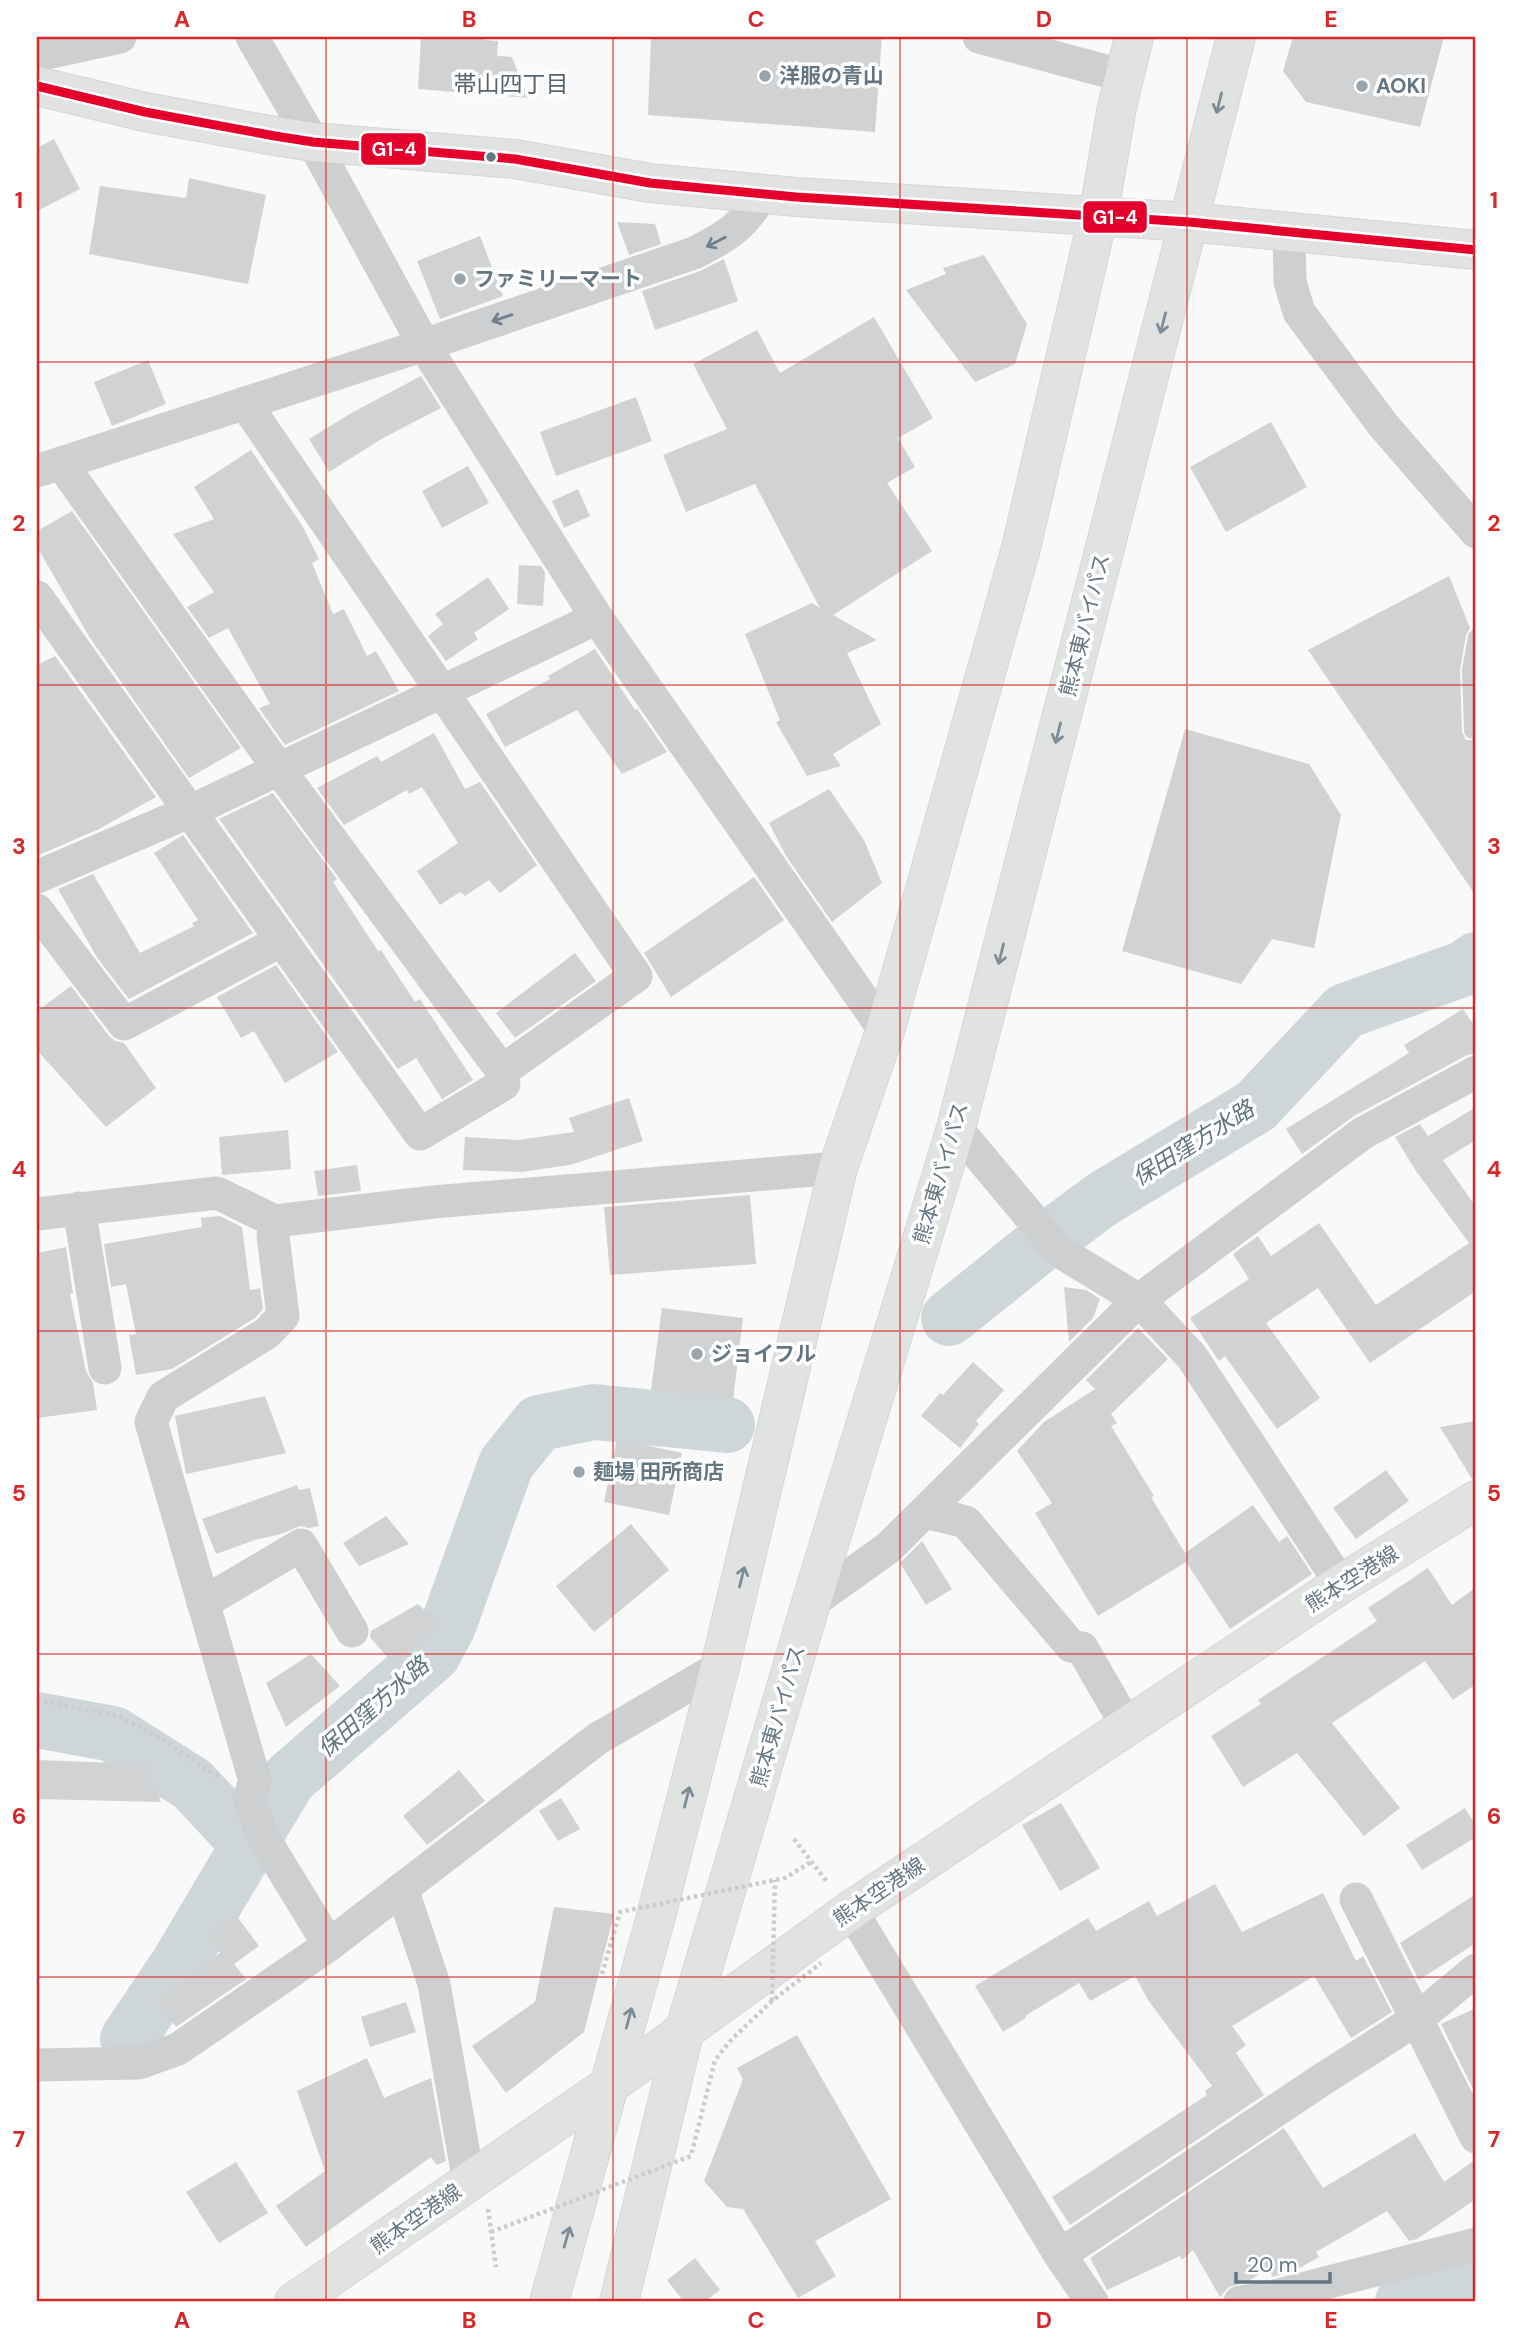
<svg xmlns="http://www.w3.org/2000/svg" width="1513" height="2339" viewBox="0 0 1513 2339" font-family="'DM Sans','Noto Sans JP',sans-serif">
<rect width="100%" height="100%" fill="#f9f9f9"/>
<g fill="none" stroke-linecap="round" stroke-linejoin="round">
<g stroke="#ced6d9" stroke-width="56">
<polyline points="949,1318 1036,1248 1104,1198 1256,1106 1345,1011 1465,968 1476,960"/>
<polyline points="37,1720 113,1734 192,1784 249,1845 289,1779 433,1654 448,1626 506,1464 539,1423 594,1412 727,1425"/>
<polyline points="128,2039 179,1963 249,1845"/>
<polyline points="1403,2302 1476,2283"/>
</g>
</g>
<g fill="#d0d2d3">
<polygon points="421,37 485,37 485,40 498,41 497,56 512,57 528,98 418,89"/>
<polygon points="651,37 882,37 875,132 648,115"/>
<polygon points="1293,37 1444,37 1420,127 1306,102 1283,71"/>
<polygon points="54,139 80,189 37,211 37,148"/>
<polygon points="189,178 266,195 248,284 89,254 100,186 186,198"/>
<polygon points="617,222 655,224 661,244 629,255"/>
<polygon points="480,236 503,296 440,319 417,261"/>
<polygon points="984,255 1027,324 1015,364 975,382 906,290 946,274 943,268"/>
<polygon points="724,259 738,301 655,330 642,291 700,271"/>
<polygon points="874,317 933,418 898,438 915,467 887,483 932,551 833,615 877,640 847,653 881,724 833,754 841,766 807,776 776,722 780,720 745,634 812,603 820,608 755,484 686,512 663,455 727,429 693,364 757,330 780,373"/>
<polygon points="148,360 166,404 112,426 94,382"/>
<polygon points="421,376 441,408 383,438 329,472 309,439 353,412"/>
<polygon points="636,397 652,441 556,476 540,432"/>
<polygon points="1271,422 1307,487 1226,532 1190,467"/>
<polygon points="251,450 303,527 319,559 312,563 333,614 344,609 367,656 376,651 399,691 285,745 259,708 270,704 228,628 209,638 187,607 214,592 173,534 214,519 194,487"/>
<polygon points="468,466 489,503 442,528 422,491"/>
<polygon points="578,489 590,516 564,528 552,501"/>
<polygon points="72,511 241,748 189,778 90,638 37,547 37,531"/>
<polygon points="519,565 541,566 545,572 543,606 517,604"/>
<polygon points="1449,576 1470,628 1466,635 1460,670 1462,732 1466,740 1476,740 1476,896 1308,650"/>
<polygon points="488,577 509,609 474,633 478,639 446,661 428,636 443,624 435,614"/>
<polygon points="595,649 635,710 637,709 667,752 622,774 577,710 505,747 486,714 550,679 548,676"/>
<polygon points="55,656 156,797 99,829 39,855 37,852 37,665"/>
<polygon points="1185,729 1309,764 1341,815 1314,948 1272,939 1241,984 1122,951"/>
<polygon points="434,733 465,789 480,782 537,865 500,893 489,880 465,896 460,892 440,905 417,871 458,843 422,787 409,794 407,790 344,825 317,788 377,756 381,762"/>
<polygon points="829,789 864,840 882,883 832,922 786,856 769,823"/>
<polygon points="273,793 337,879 333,882 378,951 381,950 415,1002 420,999 473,1080 442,1099 416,1058 398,1069 219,819"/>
<polygon points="183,835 253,933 129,999 98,959 58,889 93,874 140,953 194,926 192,923 198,920 154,853"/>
<polygon points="754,877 784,920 671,997 644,953"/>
<polygon points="575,953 596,981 515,1038 496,1013"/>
<polygon points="276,965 338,1052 285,1083 254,1031 241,1038 217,997"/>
<polygon points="71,986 109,1036 115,1041 124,1043 156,1088 106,1127 37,1050 37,1011"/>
<polygon points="1463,1009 1476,1028 1476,1053 1467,1055 1354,1116 1302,1154 1286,1129 1409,1053 1404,1045"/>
<polygon points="629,1098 643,1141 570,1165 521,1172 463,1170 465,1137 518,1140 574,1132 569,1118"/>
<polygon points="1476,1107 1476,1140 1443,1160 1476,1207 1476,1291 1370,1363 1318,1288 1266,1323 1320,1398 1277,1429 1225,1356 1219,1361 1190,1318 1249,1279 1233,1254 1258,1236 1271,1256 1319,1223 1376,1305 1469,1243 1416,1171 1395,1137 1420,1124 1428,1136"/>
<polygon points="288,1130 291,1169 222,1175 219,1137"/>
<polygon points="357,1165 361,1191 318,1196 314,1171"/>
<polygon points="750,1195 756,1264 610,1275 604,1207"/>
<polygon points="220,1216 242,1227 250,1290 260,1288 263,1309 255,1318 172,1369 136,1375 129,1335 136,1334 126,1284 111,1287 104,1244 202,1227 201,1218"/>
<polygon points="66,1247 73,1293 70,1294 86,1371 93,1383 97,1410 37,1418 37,1253"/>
<polygon points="1064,1287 1086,1290 1100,1299 1093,1318 1069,1342"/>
<polygon points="662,1308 743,1318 733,1400 651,1390"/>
<polygon points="1138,1328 1168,1359 1111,1414 1117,1423 1111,1426 1154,1496 1151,1497 1185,1553 1253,1505 1279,1542 1287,1536 1312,1574 1230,1629 1186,1562 1098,1616 1035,1513 1052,1503 1017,1451 1044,1422 1095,1389 1086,1380"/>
<polygon points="973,1362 1004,1390 976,1421 979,1424 960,1448 921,1416 940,1393 943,1395"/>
<polygon points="265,1396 286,1453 186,1474 175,1416"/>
<polygon points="1476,1421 1476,1478 1472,1479 1440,1427"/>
<polygon points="617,1439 682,1453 669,1515 604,1502"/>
<polygon points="1386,1470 1409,1501 1356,1539 1333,1508"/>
<polygon points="297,1485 299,1490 310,1488 319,1526 309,1528 300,1526 281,1534 255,1540 216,1554 202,1519"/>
<polygon points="386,1516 409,1544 359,1566 343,1543"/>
<polygon points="631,1524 669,1570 594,1632 556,1586"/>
<polygon points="922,1541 952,1589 926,1605 900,1563"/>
<polygon points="1428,1568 1452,1605 1476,1587 1476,1684 1453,1700 1425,1661 1332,1723 1400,1808 1364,1836 1297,1753 1243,1787 1211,1736 1261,1704 1258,1700 1377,1621 1368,1608"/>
<polygon points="418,1604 438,1623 394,1665 370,1637 371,1631"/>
<polygon points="311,1654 340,1686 286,1727 266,1683"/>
<polygon points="37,1760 147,1764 161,1802 37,1799"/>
<polygon points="459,1770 485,1801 427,1845 403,1816"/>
<polygon points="561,1798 580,1829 558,1841 539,1811"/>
<polygon points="1061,1803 1100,1868 1060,1891 1022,1825"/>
<polygon points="1465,1808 1476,1826 1476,1837 1422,1870 1406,1845"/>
<polygon points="1215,1884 1242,1932 1323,1893 1356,1961 1363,1956 1392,2012 1351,2038 1314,1976 1232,2026 1246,2045 1236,2053 1264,2095 1070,2225 1052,2197 1207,2095 1205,2091 1212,2086 1148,2000 1135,1976 1090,2001 1079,1983 1025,2016 1026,2018 1003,2032 975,1986 1088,1918 1096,1931 1149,1901 1157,1916"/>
<polygon points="1476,1894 1476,1943 1419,1980 1400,1943"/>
<polygon points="554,1907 614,1914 584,2032 506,2093 472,2046 535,2002"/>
<polygon points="236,1915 259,1946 234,1964 246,1979 176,2027 156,1999 220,1953 207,1936"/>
<polygon points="406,2002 416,2032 370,2047 361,2017"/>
<polygon points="1476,2008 1476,2095 1441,2024"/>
<polygon points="797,2035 891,2199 815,2241 836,2276 798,2298 743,2209 727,2207 704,2181 743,2079 737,2068"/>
<polygon points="367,2058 384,2098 431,2078 446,2161 437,2165 431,2157 306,2247 276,2206 325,2171 297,2091"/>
<polygon points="1284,2128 1323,2188 1415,2133 1444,2182 1476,2159 1476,2199 1417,2239 1409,2241 1387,2211 1316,2252 1319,2257 1294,2271 1273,2277 1268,2269 1247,2282 1229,2287 1220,2297 1193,2250 1182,2260 1180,2256 1107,2290 1090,2258"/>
<polygon points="236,2162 268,2213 219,2243 186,2192"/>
<polygon points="695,2258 720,2290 704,2302 684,2302 667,2280"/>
</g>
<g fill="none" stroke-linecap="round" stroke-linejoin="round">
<g stroke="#d5d6d7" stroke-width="40">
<g id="secondary">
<polyline points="37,86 145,112 275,136 313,142 515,159 650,183 796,197 1189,222 1476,250"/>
<polyline points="294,2302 611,2084 851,1910 1341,1584 1476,1500"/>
</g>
</g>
<g stroke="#d5d6d6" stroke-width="40">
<g id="highway">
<polyline points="549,2302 655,1920 720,1667 838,1168 885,1031 1021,548 1098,217 1117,107 1134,37"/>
<polyline points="619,2302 685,2029 811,1603 956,1128 1236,37"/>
</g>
</g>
<g stroke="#cbcccd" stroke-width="4.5" stroke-dasharray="3.5 3.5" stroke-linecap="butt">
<polyline points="37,1700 120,1716 163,1740 219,1778"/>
<polyline points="794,1839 828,1883"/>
<polyline points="488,2209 496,2267"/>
</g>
<polyline stroke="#cecfd0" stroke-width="16" points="1472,731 1470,670 1476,637"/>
<g stroke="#cecfd0" stroke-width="33">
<polyline points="252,37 313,142 424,345 597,618 885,1031"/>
<polyline points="979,37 1124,76"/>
<polyline points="37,55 120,37"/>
<polyline points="1289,233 1290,282 1299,312 1383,425 1476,532"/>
<polyline points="245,403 636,976 502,1071"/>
<path d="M37 471 424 345 694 253C728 236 742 227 763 194"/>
<polyline points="37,597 420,1134 504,1084 502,1071 279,769 61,463"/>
<polyline points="37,877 191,811 597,618"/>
<polyline points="37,910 124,1024 282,940"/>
<polyline points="956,1128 1059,1251 1139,1300 1192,1357 1341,1584"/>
<polyline points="79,1208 105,1368"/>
<polyline points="37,1214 217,1193 275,1221 433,1202 838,1168"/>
<polyline points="275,1221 273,1236 283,1316 267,1333 163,1397 151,1422 255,1781 249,1799 263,1837 329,1945"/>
<polyline points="925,1512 966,1522 1071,1646 1082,1648 1127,1726"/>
<polyline points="203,1603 301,1545 352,1631"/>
<polyline points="811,1603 888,1548 1139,1300 1363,1133 1476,1072"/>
<polyline points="402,1889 434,1984 469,2182"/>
<polyline points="1356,1899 1476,2137"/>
<polyline points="851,1910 1060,2255 1092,2302"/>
<polyline points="37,2065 139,2063 178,2049 329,1945 597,1739 720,1667"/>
<polyline points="1060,2255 1323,2079 1417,2019 1476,1970"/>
<polyline points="1240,2302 1267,2298 1476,2244"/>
</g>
<use href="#secondary" stroke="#e1e2e2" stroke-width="38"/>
<use href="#highway" stroke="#e1e2e2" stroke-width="38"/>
<g stroke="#cbcccd" stroke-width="4.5" stroke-dasharray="3.5 3.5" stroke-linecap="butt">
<polyline points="602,1974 620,1912 785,1878 811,1862"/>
<polyline points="772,2001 775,1880"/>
<polyline points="491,2232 691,2156 715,2060 732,2039 772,2001 821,1963"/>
</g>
<g stroke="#fff" stroke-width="14">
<polyline id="bus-1" points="37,86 145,112 275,136 313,142 515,159 650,183 796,197 1189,222 1476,250"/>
</g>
<use href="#bus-1" stroke="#e4002b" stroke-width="9"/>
</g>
<defs><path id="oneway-shaft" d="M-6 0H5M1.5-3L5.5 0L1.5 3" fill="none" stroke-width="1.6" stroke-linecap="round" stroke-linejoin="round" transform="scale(1.75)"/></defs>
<g stroke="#7e8c96">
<use href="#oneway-shaft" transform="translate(1219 103) rotate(104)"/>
<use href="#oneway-shaft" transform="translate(1163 323) rotate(104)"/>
<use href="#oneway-shaft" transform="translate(1058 733) rotate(104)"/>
<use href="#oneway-shaft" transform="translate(1001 954) rotate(104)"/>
<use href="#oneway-shaft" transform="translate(742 1577) rotate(-76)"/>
<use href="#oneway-shaft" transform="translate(687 1797) rotate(-76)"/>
<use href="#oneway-shaft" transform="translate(629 2018) rotate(-75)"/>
<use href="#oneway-shaft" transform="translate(567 2237) rotate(-74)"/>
</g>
<g stroke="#707f8b">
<use href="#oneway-shaft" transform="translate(716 242) rotate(153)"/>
<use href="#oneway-shaft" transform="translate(502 318) rotate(161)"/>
</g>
<path fill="none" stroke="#d62828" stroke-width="2" stroke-opacity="0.55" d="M326 37V2302M613 37V2302M900 37V2302M1187 37V2302M37 362H1476M37 685H1476M37 1008H1476M37 1331H1476M37 1654H1476M37 1977H1476"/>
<g fill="#99a4ac" stroke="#fff" stroke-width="2.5">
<circle cx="765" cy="76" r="7"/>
<circle cx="1362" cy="86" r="7"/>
<circle cx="460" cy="279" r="7"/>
<circle cx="697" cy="1354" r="7"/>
<circle cx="579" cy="1472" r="7"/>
</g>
<circle fill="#657683" stroke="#fff" stroke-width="2.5" cx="491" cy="157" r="6"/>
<g text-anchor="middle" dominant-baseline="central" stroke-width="7" stroke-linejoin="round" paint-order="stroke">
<g font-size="21" font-weight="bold" fill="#657683" stroke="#fff" text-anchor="start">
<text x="779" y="76">洋服の青山</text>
<text x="1376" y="86">AOKI</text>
<text x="474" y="279">ファミリーマート</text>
<text x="711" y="1354">ジョイフル</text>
<text x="593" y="1472">麺場 田所商店</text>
</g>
<g font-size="21" fill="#657683" stroke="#fff">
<text transform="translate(1085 625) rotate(-76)">熊本東バイパス</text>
<text transform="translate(941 1173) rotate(-74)">熊本東バイパス</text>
<text transform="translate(1352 1579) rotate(-32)">熊本空港線</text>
<text transform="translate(778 1716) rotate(-74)">熊本東バイパス</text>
<text transform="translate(879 1892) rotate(-34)">熊本空港線</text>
<text transform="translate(416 2219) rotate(-35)">熊本空港線</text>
</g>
<g font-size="23" fill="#57646e" stroke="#fff">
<text x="511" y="84">帯山四丁目</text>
</g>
<g font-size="23" font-style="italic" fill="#60757c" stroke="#fff">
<text transform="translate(1193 1143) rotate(-32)">保田窪方水路</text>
<text transform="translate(373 1707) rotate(-41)">保田窪方水路</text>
</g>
</g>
<g stroke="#fff" stroke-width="2.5">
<rect x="360" y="132" width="67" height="34" rx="7" fill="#e4002b"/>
<rect x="1082" y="200" width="66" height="34" rx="7" fill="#e4002b"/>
</g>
<g font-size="19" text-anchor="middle" font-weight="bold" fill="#fff">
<text x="394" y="156">G1-4</text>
<text x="1115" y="224">G1-4</text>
</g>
<rect width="1513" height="2339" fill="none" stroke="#ffffff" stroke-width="77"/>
<path d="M1236 2272v10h94v-10" fill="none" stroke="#657683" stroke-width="3.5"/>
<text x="1247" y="2272" font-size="21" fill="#657683" stroke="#ffffff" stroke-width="5" paint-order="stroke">20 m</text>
<rect x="38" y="38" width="1436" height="2262" fill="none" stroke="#d62828" stroke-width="2.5"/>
<g font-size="23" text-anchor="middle" font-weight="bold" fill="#d62828">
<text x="182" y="27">A</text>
<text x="469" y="27">B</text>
<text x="756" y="27">C</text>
<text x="1044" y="27">D</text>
<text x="1331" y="27">E</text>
<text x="19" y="208">1</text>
<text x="1494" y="208">1</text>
<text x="19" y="531">2</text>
<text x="1494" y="531">2</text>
<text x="19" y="854">3</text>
<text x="1494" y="854">3</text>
<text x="19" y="1177">4</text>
<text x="1494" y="1177">4</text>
<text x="19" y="1501">5</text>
<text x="1494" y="1501">5</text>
<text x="19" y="1824">6</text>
<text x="1494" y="1824">6</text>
<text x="19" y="2147">7</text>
<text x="1494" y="2147">7</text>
<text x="182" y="2328">A</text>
<text x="469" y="2328">B</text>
<text x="756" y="2328">C</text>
<text x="1044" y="2328">D</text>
<text x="1331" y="2328">E</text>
</g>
</svg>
